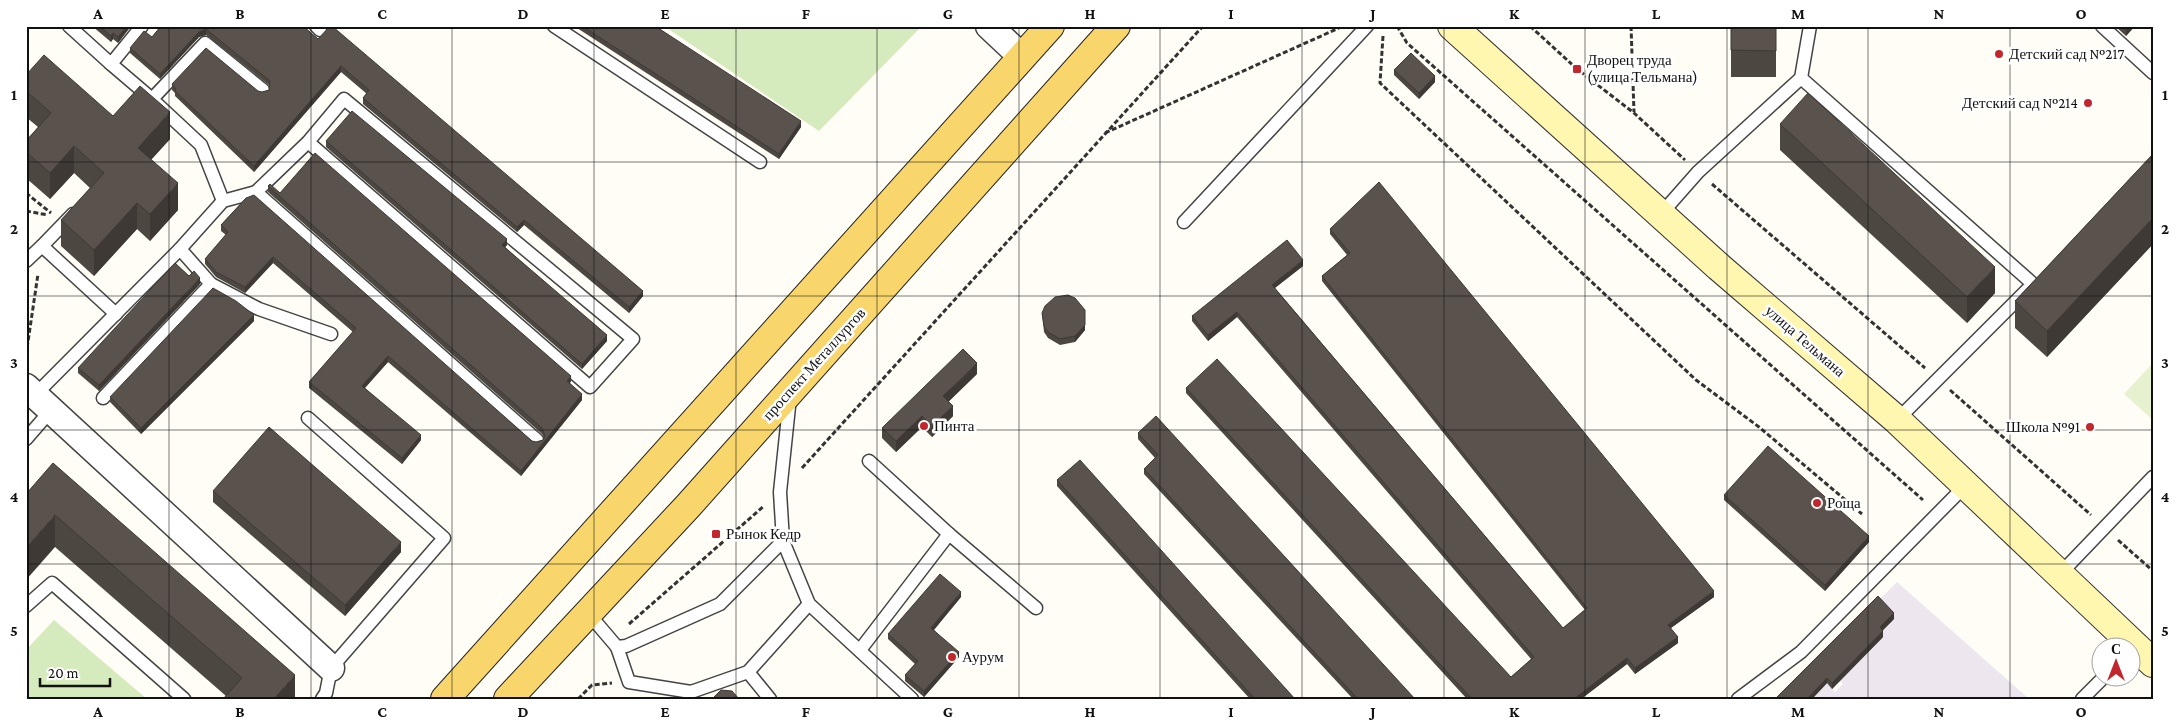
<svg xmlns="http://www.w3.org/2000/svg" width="2179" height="725" viewBox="0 0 2179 725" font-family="'Crimson Pro',serif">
<rect width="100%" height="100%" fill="#fffdf5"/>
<polygon fill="#eee6ef" points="1897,582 2029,699 1812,699 1827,683 1835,692 1843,684 1836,675 1864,656 1883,637 1878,601"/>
<g fill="#d5ebbd">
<polygon points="664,26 922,26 819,131"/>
<polygon points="54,620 147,699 26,699 26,650"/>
</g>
<polygon fill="#e6f2cf" points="2153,363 2153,420 2124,394"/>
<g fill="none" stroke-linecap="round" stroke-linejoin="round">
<g stroke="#444" stroke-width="15">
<g id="service">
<polyline points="69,26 111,64"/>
<polyline points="142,26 111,64 152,99 205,43 263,90"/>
<polyline points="316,26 320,30"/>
<polyline points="554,26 760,162"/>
<polyline points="2102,26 2153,73"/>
<polyline points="1801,78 2033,284 1897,420"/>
<polyline points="157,104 201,145 223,201"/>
<polyline points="308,142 590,387 633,339 344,99 308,142 256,192 537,440"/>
<polyline points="73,214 42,246 116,314"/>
<polyline points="1661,214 1698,172 1801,78 1810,26"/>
<polyline points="1184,222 1367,26"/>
<polyline points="180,249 211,284 259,309 331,334"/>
<polyline points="26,261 42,246"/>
<polyline points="35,395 180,249 223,201 256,192"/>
<polyline points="790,397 780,492 783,541 809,604 912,699"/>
<polyline points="103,398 211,284"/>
<polyline points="308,418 444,538 331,668 326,693 322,699"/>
<polyline points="26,439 52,409"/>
<polyline points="869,461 949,534"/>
<polyline points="2059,575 2153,477"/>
<polyline points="26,606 52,583 184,699"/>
<polyline points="588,613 617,647 626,646 720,604 783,541"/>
<polyline points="617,647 629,682 691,692 748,672 809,604"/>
<polyline points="860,650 949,534 1036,608"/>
<polyline points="748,672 770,699"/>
<polyline points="1738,699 1801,652 1965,486"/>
<polyline points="2082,699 2103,678"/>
</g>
</g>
<g stroke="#444" stroke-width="29">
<g id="minor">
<polyline points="989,26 1022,57"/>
<polyline points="26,387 331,668"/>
</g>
</g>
<g stroke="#333" stroke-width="30">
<polyline id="secondary" points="1452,26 1719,267 1897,420 2153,663"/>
</g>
<g stroke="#222" stroke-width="30">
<g id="primary">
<polyline points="445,699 1050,26"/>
<polyline points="508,699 688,506 1116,26"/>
</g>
</g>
<g stroke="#333" stroke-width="3" stroke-dasharray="5 2.5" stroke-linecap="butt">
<polyline points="1397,26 1407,43 1923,500"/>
<polyline points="1530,26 1577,69 1634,113 1685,160"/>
<polyline points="1631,26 1634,112"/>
<polyline points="1383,36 1380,83 1696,380 1759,427 1862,514"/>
<polyline points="1105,133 1339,28"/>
<polyline points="1712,184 1925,368"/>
<polyline points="26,193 51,213"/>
<polyline points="26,211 48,215"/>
<polyline points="26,355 38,274"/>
<polyline points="1950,390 2091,515"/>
<polyline points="802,468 1203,26"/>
<polyline points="2118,540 2153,571"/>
<polyline points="629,624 764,506"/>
<polyline points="578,699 592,685 612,683"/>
</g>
<use href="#service" stroke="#fff" stroke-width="12"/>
<use href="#minor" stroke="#fff" stroke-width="26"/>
<use href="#secondary" stroke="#fff6b0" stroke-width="28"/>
<use href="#primary" stroke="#f9d66b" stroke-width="28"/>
</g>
<g fill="#4d4742">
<polygon points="92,26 131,26 118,43 113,39 111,42"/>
<polygon points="161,26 303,26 318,39 643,296 629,313 524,225 517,232 363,104 363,98 367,94 341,72 254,172 175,96 175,93 172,90 172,84 258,91 262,92 269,90 270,86 206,35 199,37 160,79 130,53 130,48 152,37"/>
<polygon points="574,26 655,26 801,127 779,159"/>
<rect x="1731" y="26" width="45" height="51"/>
<polygon points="2115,26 2135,26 2126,36"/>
<polygon points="1394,70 1435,82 1419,99 1394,75"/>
<polygon points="26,75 113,116 170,139 151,160 178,210 150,241 137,229 94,276 61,246 61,220 90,188 74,173 50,199 26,178 26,141 38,127 26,117"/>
<polygon points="1780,124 1995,293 1967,323 1780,150"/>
<polygon points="326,141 507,245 505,247 607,341 582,369 326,147"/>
<polygon points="2153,154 2153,244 2047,357 2015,328 2015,301"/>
<polygon points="268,186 280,193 571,381 570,383 582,400 521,476 388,362 365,388 421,440 402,464 309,388 309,382 353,332 273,263 245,293 216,277 205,264 205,259 226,235 221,231 221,225 246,198 532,441 536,442 543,440 544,438 542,434 268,192"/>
<polygon points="1330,229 1714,597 1671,628 1678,643 1635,674 1627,664 1581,699 1467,699 1186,393 1186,388 1511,677 1531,659 1237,317 1208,341 1192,321 1192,316 1303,266 1275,288 1563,628 1585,610 1322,281 1322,276 1347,255 1330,234"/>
<polygon points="200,284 99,391 78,373 78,368"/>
<polygon points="1085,310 1085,330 1075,342 1060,345 1048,338 1044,332 1042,313"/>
<polygon points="254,321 141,434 110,402 110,397"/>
<polygon points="977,374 949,401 953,416 932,437 922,427 896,452 882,438 882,428"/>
<polygon points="1138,433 1415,699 1353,699 1144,474 1144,469 1155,458 1138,439"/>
<polygon points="53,463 295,699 226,696 55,547"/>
<polygon points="1057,480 1295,699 1250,699 1057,486"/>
<polygon points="213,491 401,552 345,616 213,502"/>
<polygon points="1724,495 1869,542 1825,591 1724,500"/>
<polygon points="961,597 934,630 959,657 924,697 905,681 905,675 915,664 888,639 888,634"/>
<polygon points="1894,619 1883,630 1883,637 1832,689 1827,683 1812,699 1775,699"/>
</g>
<g fill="#3f3936">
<polygon points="127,26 131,26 118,43 118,37"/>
<polygon points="2126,26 2135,26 2126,36"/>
<polygon points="206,29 206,35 199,37 160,79 160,74 199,32"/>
<polygon points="113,33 113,39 111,42 111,36"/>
<polygon points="341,66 341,72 254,172 254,166"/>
<polygon points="1435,76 1435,82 1419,99 1419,93"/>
<polygon points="170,112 170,139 138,174 138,148"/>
<polygon points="801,121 801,127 779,159 779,154"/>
<polygon points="74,146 74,173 50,199 50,173"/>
<polygon points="178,183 178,210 150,241 150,214"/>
<polygon points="137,203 137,229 94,276 94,250"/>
<polygon points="2153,218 2153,244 2047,357 2047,331"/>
<polygon points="524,220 524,225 517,232 517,227"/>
<polygon points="507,239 507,245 502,251 502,245"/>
<polygon points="273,257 273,263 245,293 245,287"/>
<polygon points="1303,260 1303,266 1272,290 1272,285"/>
<polygon points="1995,267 1995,293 1967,323 1967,297"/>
<polygon points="200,278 200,284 99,391 99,385"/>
<polygon points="643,291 643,296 629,313 629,307"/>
<polygon points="1237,312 1237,317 1208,341 1208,335"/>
<polygon points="254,315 254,321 141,434 141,428"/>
<polygon points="1085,325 1085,330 1075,342 1075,336"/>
<polygon points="607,335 607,341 582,369 582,364"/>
<polygon points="388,356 388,362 362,391 362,386"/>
<polygon points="977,363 977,374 943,407 943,396"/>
<polygon points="571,376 571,381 567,387 567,381"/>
<polygon points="582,394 582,400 521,476 521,471"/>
<polygon points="953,406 953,416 932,437 932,426"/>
<polygon points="922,416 922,427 896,452 896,441"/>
<polygon points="421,435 421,440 402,464 402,458"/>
<polygon points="55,515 55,547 26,580 26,548"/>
<polygon points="1869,536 1869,542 1825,591 1825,585"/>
<polygon points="401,542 401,552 345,616 345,605"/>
<polygon points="1714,591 1714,597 1668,630 1668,625"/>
<polygon points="961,592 961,597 931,633 931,628"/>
<polygon points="1894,613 1894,619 1880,633 1880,627"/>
<polygon points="1883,631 1883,637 1832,689 1832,683"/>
<polygon points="1678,637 1678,643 1635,674 1635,668"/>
<polygon points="959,652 959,657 924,697 924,691"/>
<polygon points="1627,658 1627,664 1581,699 1574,699"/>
<polygon points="295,675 295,699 274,699"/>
<polygon points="1827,678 1827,683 1812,699 1807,699"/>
</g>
<g fill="#5a524d" stroke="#3f3936">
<polygon points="99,26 127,26 118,37 113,33 111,36"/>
<polygon points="161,26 303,26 318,39 330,26 332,26 643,291 629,307 524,220 517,227 363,98 369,90 341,66 254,166 175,91 176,89 172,84 206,48 258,91 262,92 269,90 270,81 206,29 199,32 160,74 130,48 144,31 152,37"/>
<polygon points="582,26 655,26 801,121 779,154"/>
<polygon points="1731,26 1776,26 1776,51 1731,50"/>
<polygon points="1411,53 1435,76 1419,93 1394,70"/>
<polygon points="44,55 113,116 140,86 170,112 138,148 178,183 150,214 137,203 94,250 61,220 104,173 74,146 50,173 26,152 26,141 51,113 26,91 26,75"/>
<polygon points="1808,93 1995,267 1967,297 1780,124"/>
<polygon points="352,111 507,239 502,245 607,335 582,364 326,141"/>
<polygon points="315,153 571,376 567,381 582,394 521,471 388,356 362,386 421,435 402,458 309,382 356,328 273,257 245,287 216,272 205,259 228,232 221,225 246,198 254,195 532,441 536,442 543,440 545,436 542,428 268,186 270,184 280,193"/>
<polygon points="2153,154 2153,218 2047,331 2015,301"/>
<polygon points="1379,182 1714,591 1668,625 1678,637 1635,668 1627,658 1574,699 1472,699 1186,388 1217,359 1511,677 1534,657 1237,312 1208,335 1192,316 1287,240 1303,260 1272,285 1563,628 1587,608 1322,276 1350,253 1330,229"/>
<polygon points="175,263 189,276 194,271 200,278 99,385 78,368"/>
<polygon points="213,288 236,301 254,315 141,428 110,397"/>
<polygon points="1068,295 1075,298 1085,310 1085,325 1075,336 1060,339 1048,332 1044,326 1042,313 1045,306 1055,297"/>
<polygon points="963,349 977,363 943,396 953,406 932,426 922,416 896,441 882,428"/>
<polygon points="1156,416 1415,699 1358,699 1144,469 1158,455 1138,433"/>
<polygon points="269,427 401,542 345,605 213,491"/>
<polygon points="1768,446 1869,536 1825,585 1724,495"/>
<polygon points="1080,460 1295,699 1255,699 1057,480"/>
<polygon points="53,463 295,675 274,699 223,699 242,678 55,515 26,548 26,494"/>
<polygon points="940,574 961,592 931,628 959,652 924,691 905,675 918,661 888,634"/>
<polygon points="1878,596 1894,613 1880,627 1883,631 1832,683 1827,678 1807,699 1775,699"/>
<polygon points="721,690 732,691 739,699 712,699"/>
</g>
<path fill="none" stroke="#111" stroke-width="1" stroke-opacity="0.55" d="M169 26V699M311 26V699M452 26V699M594 26V699M736 26V699M877 26V699M1019 26V699M1160 26V699M1302 26V699M1444 26V699M1585 26V699M1727 26V699M1868 26V699M2010 26V699M26 162H2153M26 296H2153M26 430H2153M26 564H2153"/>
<g fill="#c4262e" stroke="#fff" stroke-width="2">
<circle cx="1999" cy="54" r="5"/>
<rect x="1572" y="64" width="10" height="10" rx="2.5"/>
<circle cx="2088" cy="103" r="5"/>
<circle cx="924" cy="426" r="5"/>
<circle cx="2090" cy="427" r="5"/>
<circle cx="1817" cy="503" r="5"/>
<rect x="711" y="529" width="10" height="10" rx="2.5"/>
<circle cx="952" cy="657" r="5"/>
</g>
<g text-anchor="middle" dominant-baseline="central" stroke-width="5" stroke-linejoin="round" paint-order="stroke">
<g font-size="15" fill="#111" stroke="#fff" text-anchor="start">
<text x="2009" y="54">Детский сад №217</text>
<text x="1587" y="60">Дворец труда<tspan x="1587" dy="17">(улица Тельмана)</tspan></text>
<text x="2078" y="103" text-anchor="end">Детский сад №214</text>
<text x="934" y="426">Пинта</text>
<text x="2080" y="427" text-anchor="end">Школа №91</text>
<text x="1827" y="503">Роща</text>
<text x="726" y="534">Рынок Кедр</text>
<text x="962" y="657">Аурум</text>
</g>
<g font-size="15" fill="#111" stroke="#fff">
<text transform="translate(1805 341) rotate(41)">улица Тельмана</text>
<text transform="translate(814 364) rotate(-48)">проспект Металлургов</text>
</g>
</g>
<rect width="2179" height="725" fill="none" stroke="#ffffff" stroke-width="55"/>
<g transform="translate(2116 662)"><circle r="24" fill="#ffffff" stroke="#a0a0a0"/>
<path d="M0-4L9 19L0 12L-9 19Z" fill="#c4262e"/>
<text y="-8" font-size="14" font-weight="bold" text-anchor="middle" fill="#111111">С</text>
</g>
<path d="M40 678v8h70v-8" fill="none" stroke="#111111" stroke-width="2.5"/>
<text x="48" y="678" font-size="15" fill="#111111" stroke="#ffffff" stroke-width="4" paint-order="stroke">20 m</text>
<rect x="28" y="28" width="2124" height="670" fill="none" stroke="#111" stroke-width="2"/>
<g font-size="16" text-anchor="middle" font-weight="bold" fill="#111">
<text x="98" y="19">A</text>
<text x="240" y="19">B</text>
<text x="382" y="19">C</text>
<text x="523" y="19">D</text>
<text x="665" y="19">E</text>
<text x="806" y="19">F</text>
<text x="948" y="19">G</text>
<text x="1090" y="19">H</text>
<text x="1231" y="19">I</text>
<text x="1373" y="19">J</text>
<text x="1514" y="19">K</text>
<text x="1656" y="19">L</text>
<text x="1798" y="19">M</text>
<text x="1939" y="19">N</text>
<text x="2081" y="19">O</text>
<text x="14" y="100">1</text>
<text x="2165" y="100">1</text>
<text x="14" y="234">2</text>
<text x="2165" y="234">2</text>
<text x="14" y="368">3</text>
<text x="2165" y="368">3</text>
<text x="14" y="502">4</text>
<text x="2165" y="502">4</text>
<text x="14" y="636">5</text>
<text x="2165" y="636">5</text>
<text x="98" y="717">A</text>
<text x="240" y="717">B</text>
<text x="382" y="717">C</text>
<text x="523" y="717">D</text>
<text x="665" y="717">E</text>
<text x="806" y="717">F</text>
<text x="948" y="717">G</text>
<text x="1090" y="717">H</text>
<text x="1231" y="717">I</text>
<text x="1373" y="717">J</text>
<text x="1514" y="717">K</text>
<text x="1656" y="717">L</text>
<text x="1798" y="717">M</text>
<text x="1939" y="717">N</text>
<text x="2081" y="717">O</text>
</g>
</svg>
